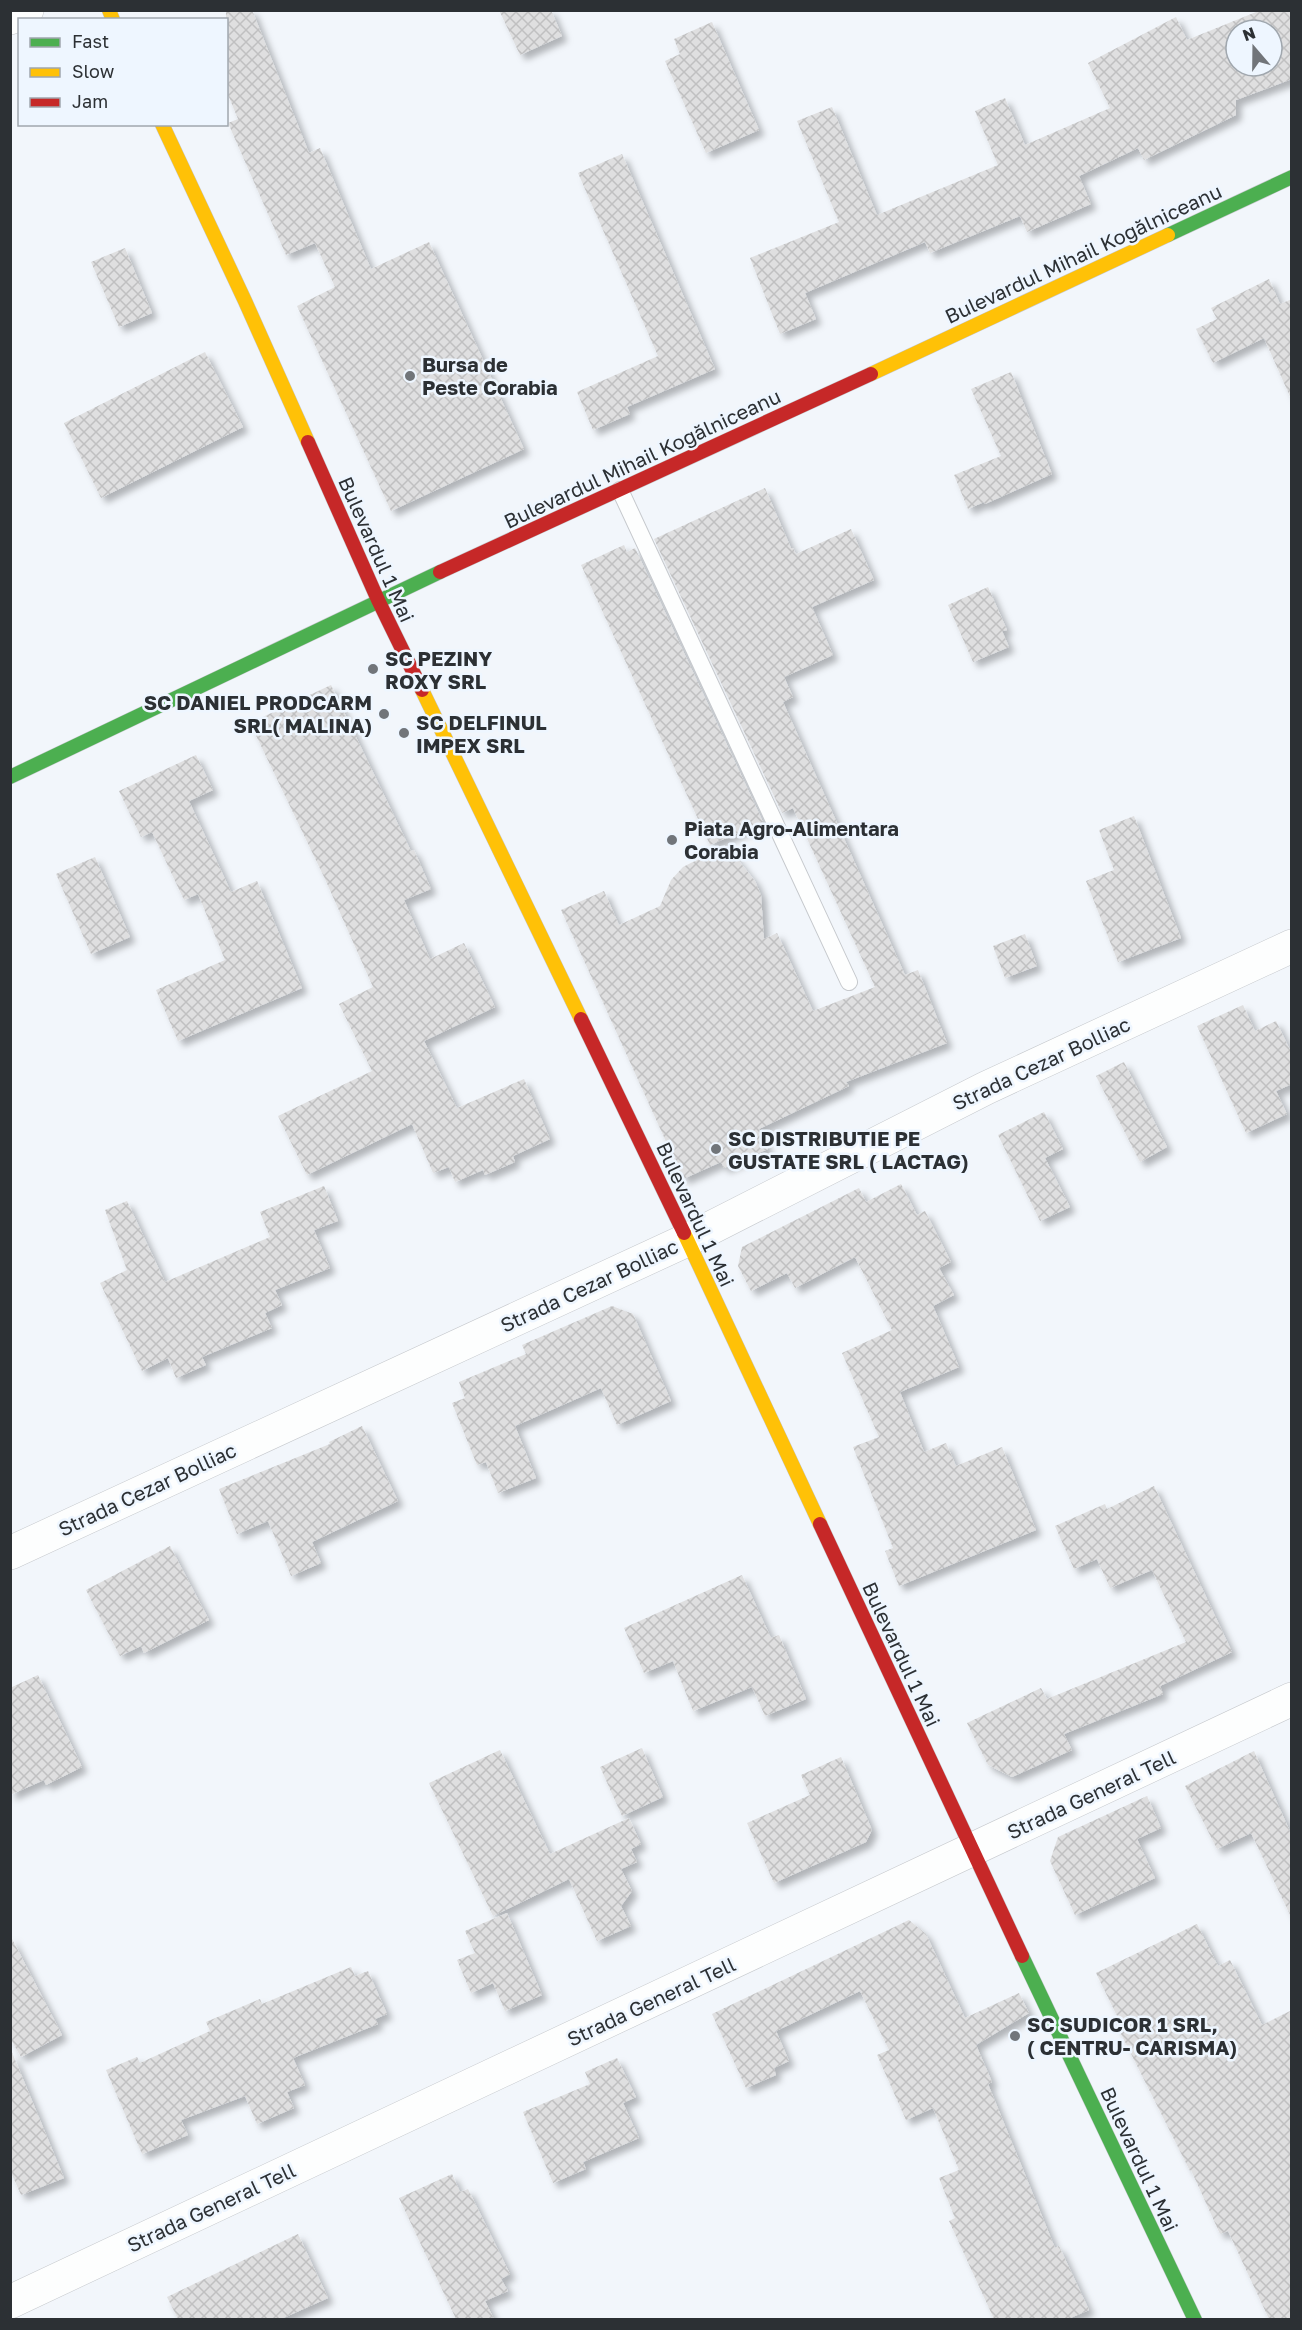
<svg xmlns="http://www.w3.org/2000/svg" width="1302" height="2330" viewBox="0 0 1302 2330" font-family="'Golos Text',sans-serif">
<defs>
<pattern id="building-cross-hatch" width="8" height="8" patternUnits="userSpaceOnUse" patternTransform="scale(1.5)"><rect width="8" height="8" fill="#dfdfe0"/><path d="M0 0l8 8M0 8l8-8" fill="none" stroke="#c0c0c1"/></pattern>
<filter id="shadow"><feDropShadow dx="5.5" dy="5.5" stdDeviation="3" flood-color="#0004"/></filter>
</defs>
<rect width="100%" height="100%" fill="#f2f6fb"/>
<g fill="url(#building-cross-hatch)" fill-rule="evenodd" filter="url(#shadow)">
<polygon points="226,10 252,10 309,153 320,148 371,269 429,242 524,449 391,511 297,306 335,287 315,243 286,255 228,123 238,119 226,90"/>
<polygon points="499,10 551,10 562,36 520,55"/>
<path d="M1261 10H1292V79L1236 100V115L1144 160 1138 148 1079 176 1091 204 1027 232 1020 216 930 253 925 242 805 293 816 319 780 334 750 258 839 222 797 121 832 107 877 215 998 165 975 111 1005 98 1025 145 1110 108 1088 63 1176 17 1187 40ZM1236 30H1272V66H1236Z"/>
<polygon points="712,22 759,130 706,153 665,61 680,54 674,39"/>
<polygon points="622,154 715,369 627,407 630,414 593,430 577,392 658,356 578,173"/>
<polygon points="125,248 152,313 119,327 91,262"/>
<polygon points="1269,279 1280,304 1292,299 1292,401 1264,338 1213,363 1196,329 1217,319 1211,308"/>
<polygon points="205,352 243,427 101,498 64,423"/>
<polygon points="1011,372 1052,474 985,504 984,502 968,509 954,475 1001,456 971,389"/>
<polygon points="765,488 791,548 793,548 796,554 851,529 874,580 812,607 833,655 784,677 793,697 783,702 905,975 918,970 947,1043 846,1082 849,1086 759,1129 768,1149 724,1168 721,1162 683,1179 561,910 604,891 619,925 660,906 671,880 683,867 726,845 755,881 761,895 764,939 777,933 813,1011 875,987 793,808 782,813 654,539"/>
<polygon points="624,545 627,552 635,548 763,822 710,845 581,565"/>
<polygon points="988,587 1007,630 1002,631 1009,647 973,662 948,605"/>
<polygon points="331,685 411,851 414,850 431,889 404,900 430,959 464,943 495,1007 424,1041 457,1108 524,1079 550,1139 513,1156 515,1162 485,1175 483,1170 455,1182 449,1167 433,1173 412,1124 307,1175 278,1116 372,1071 339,1004 373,987 325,879 250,723"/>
<polygon points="196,755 213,790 189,801 231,892 257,881 302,988 178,1041 156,990 225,960 198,894 184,900 152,832 141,837 119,791"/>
<polygon points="1134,816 1181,938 1118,962 1086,881 1114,870 1099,830"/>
<polygon points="95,857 130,937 91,954 56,874"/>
<polygon points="1025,934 1037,966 1005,978 993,946"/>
<polygon points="1243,1005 1255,1031 1276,1021 1292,1054 1292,1084 1276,1091 1287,1114 1246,1133 1197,1026"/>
<polygon points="1124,1062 1167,1147 1140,1162 1096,1076"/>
<polygon points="1044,1112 1063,1149 1045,1158 1070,1207 1040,1221 998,1135"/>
<polygon points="901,1184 917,1215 925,1211 951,1262 939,1268 954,1295 933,1306 959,1367 900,1392 924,1452 946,1443 956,1466 1002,1447 1036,1530 899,1586 885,1551 893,1548 853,1447 879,1437 842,1353 892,1330 855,1257 795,1288 787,1273 751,1291 738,1266 742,1247 859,1188 866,1202"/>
<polygon points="324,1186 338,1221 314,1230 330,1268 275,1290 282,1305 265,1313 272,1328 202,1357 206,1365 176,1378 168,1358 142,1371 100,1283 127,1270 105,1210 127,1201 165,1282 270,1237 260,1212"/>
<polygon points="612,1306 633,1314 671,1401 617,1425 601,1388 515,1426 536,1478 498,1493 486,1462 477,1465 452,1403 465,1398 459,1382 526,1354 522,1345"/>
<polygon points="362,1426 398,1501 312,1542 321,1563 291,1576 268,1521 237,1534 219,1489 330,1444 329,1442"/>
<polygon points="1154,1486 1232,1652 1160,1686 1163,1694 1064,1734 1072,1750 1012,1777 988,1765 967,1723 1041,1688 1047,1699 1186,1642 1152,1570 1110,1588 1097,1559 1074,1569 1055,1526 1105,1504 1107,1509"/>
<polygon points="170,1546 209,1620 144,1653 141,1646 120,1656 86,1590"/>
<polygon points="742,1575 771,1638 779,1635 806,1699 765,1716 752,1687 693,1711 673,1661 644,1673 624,1628"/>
<polygon points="38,1675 82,1767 46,1785 44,1780 10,1795 10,1688"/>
<polygon points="642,1748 663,1797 622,1816 600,1767"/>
<polygon points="500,1750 550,1854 629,1818 641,1844 631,1849 637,1862 621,1869 632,1891 621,1906 631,1926 597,1941 569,1879 493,1916 429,1783"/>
<polygon points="1254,1751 1292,1836 1292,1919 1251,1833 1217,1849 1185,1786"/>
<polygon points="841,1757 872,1830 866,1842 774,1883 747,1823 810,1795 801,1775"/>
<polygon points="1147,1796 1161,1828 1137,1839 1155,1878 1075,1915 1050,1861 1058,1837"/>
<polygon points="507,1913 542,1995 505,2011 493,1983 471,1993 457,1960 475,1953 465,1931"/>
<polygon points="909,1920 926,1934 965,2018 1019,1993 1029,2013 976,2045 992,2082 988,2084 1055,2248 1059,2246 1089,2310 1068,2319 994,2319 949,2221 955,2218 939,2178 959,2170 933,2108 906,2120 877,2055 889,2050 860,1991 776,2031 789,2061 774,2068 776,2075 746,2088 712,2014"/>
<polygon points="1197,1924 1218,1966 1230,1960 1262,2025 1292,2010 1292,2319 1269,2319 1228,2231 1220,2234 1191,2170 1190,2171 1113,2018 1117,2016 1096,1973"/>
<polygon points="10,1935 62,2035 21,2057 10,2038"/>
<polygon points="351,1967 355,1976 368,1971 387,2014 375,2019 378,2024 293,2058 305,2085 287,2092 294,2108 257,2124 245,2096 181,2120 188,2135 142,2154 106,2070 137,2057 140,2063 210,2031 206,2022 260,1999 262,2004"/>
<polygon points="11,2050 64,2178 21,2195 10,2170"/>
<polygon points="617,2058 636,2097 623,2103 639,2138 583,2162 586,2169 553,2183 523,2112 590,2084 585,2072"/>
<polygon points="452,2174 460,2192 468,2189 510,2274 501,2279 508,2291 485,2301 494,2319 456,2319 399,2198"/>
<polygon points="298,2234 328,2298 281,2319 178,2319 167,2297"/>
</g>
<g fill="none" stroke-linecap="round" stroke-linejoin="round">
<g stroke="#c6c9cd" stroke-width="18">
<polyline id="lane" points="620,490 849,982"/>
</g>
<g stroke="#c6c9cd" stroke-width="34">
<g id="street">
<polyline points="10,18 27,10"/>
<polyline points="10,1553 687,1240 986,1088 1292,946"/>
<polyline points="10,2302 1292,1699"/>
</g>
</g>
<g stroke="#c6c9cd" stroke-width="15">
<g id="fast">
<polyline points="1168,235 1292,177"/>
<polyline points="10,777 440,572"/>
<polyline points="1022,1956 1195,2320"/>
</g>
</g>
<g stroke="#c6c9cd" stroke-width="15">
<g id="slow">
<polyline points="109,10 113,20"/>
<polyline points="162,124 245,301 308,442"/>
<polyline points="871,374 1168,235"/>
<polyline points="422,690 581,1019"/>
<polyline points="684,1233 820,1524"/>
</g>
</g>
<g stroke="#c6c9cd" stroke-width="15">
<g id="jam">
<polyline points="308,442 378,600 422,690"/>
<polyline points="440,572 871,374"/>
<polyline points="581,1019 684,1233"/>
<polyline points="820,1524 1022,1956"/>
</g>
</g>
<use href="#lane" stroke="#fdfefe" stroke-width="16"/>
<use href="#street" stroke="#fdfefe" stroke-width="33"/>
<use href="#fast" stroke="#4caf50" stroke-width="14"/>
<use href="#slow" stroke="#ffc107" stroke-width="14"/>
<use href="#jam" stroke="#c62828" stroke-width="14"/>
</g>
<g fill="#71757a" stroke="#eef6ff" stroke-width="2">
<circle cx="410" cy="376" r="6"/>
<circle cx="373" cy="669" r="6"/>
<circle cx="384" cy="714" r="6"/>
<circle cx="404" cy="733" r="6"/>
<circle cx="672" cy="840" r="6"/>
<circle cx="716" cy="1149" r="6"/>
<circle cx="1015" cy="2036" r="6"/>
</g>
<g text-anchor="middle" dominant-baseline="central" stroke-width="5" stroke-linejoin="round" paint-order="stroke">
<g font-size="20" fill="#2c3034" stroke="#eef6ff">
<text transform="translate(1083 253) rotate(-25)">Bulevardul Mihail Kogălniceanu</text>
<text transform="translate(642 458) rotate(-25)">Bulevardul Mihail Kogălniceanu</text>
<text transform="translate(377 549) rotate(66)">Bulevardul 1 Mai</text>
<text transform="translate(1041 1063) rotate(-25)">Strada Cezar Bolliac</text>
<text transform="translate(696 1214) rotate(65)">Bulevardul 1 Mai</text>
<text transform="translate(589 1285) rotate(-25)">Strada Cezar Bolliac</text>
<text transform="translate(147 1489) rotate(-25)">Strada Cezar Bolliac</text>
<text transform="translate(902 1654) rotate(65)">Bulevardul 1 Mai</text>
<text transform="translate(1091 1794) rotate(-25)">Strada General Tell</text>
<text transform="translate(651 2001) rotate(-25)">Strada General Tell</text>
<text transform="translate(1140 2159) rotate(65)">Bulevardul 1 Mai</text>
<text transform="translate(211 2207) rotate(-25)">Strada General Tell</text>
</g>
<g font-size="20" font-weight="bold" fill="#2c3034" stroke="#eef6ff" text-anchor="start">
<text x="422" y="364">Bursa de<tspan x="422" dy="23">Peste Corabia</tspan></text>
<text x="385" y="658">SC PEZINY<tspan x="385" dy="23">ROXY SRL</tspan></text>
<text x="372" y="702" text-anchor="end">SC DANIEL PRODCARM<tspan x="372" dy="23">SRL( MALINA)</tspan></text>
<text x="416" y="722">SC DELFINUL<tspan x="416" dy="23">IMPEX SRL</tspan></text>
<text x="684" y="828">Piata Agro-Alimentara<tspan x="684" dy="23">Corabia</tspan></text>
<text x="728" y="1138">SC DISTRIBUTIE PE<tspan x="728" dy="23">GUSTATE SRL ( LACTAG)</tspan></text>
<text x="1027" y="2024">SC SUDICOR 1 SRL,<tspan x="1027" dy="23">( CENTRU- CARISMA)</tspan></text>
</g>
</g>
<rect width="1302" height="2330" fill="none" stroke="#2c3034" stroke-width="24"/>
<rect x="18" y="18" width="210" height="108" fill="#eef6ff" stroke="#a0a7ae" stroke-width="1.5"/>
<rect x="30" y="38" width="30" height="9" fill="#4caf50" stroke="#a0a7ae" stroke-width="1.5"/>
<text x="72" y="48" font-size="18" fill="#2c3034">Fast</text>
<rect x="30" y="68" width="30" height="9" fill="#ffc107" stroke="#a0a7ae" stroke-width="1.5"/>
<text x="72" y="78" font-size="18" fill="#2c3034">Slow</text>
<rect x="30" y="98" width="30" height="9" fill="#c62828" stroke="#a0a7ae" stroke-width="1.5"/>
<text x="72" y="108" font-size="18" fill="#2c3034">Jam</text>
<g transform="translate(1254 48) rotate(340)"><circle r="28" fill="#eef6ff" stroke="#a0a7ae" stroke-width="1.5"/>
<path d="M0-4.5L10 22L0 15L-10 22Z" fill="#71757a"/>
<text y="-9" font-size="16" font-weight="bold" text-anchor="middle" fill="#2c3034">N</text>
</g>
</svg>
